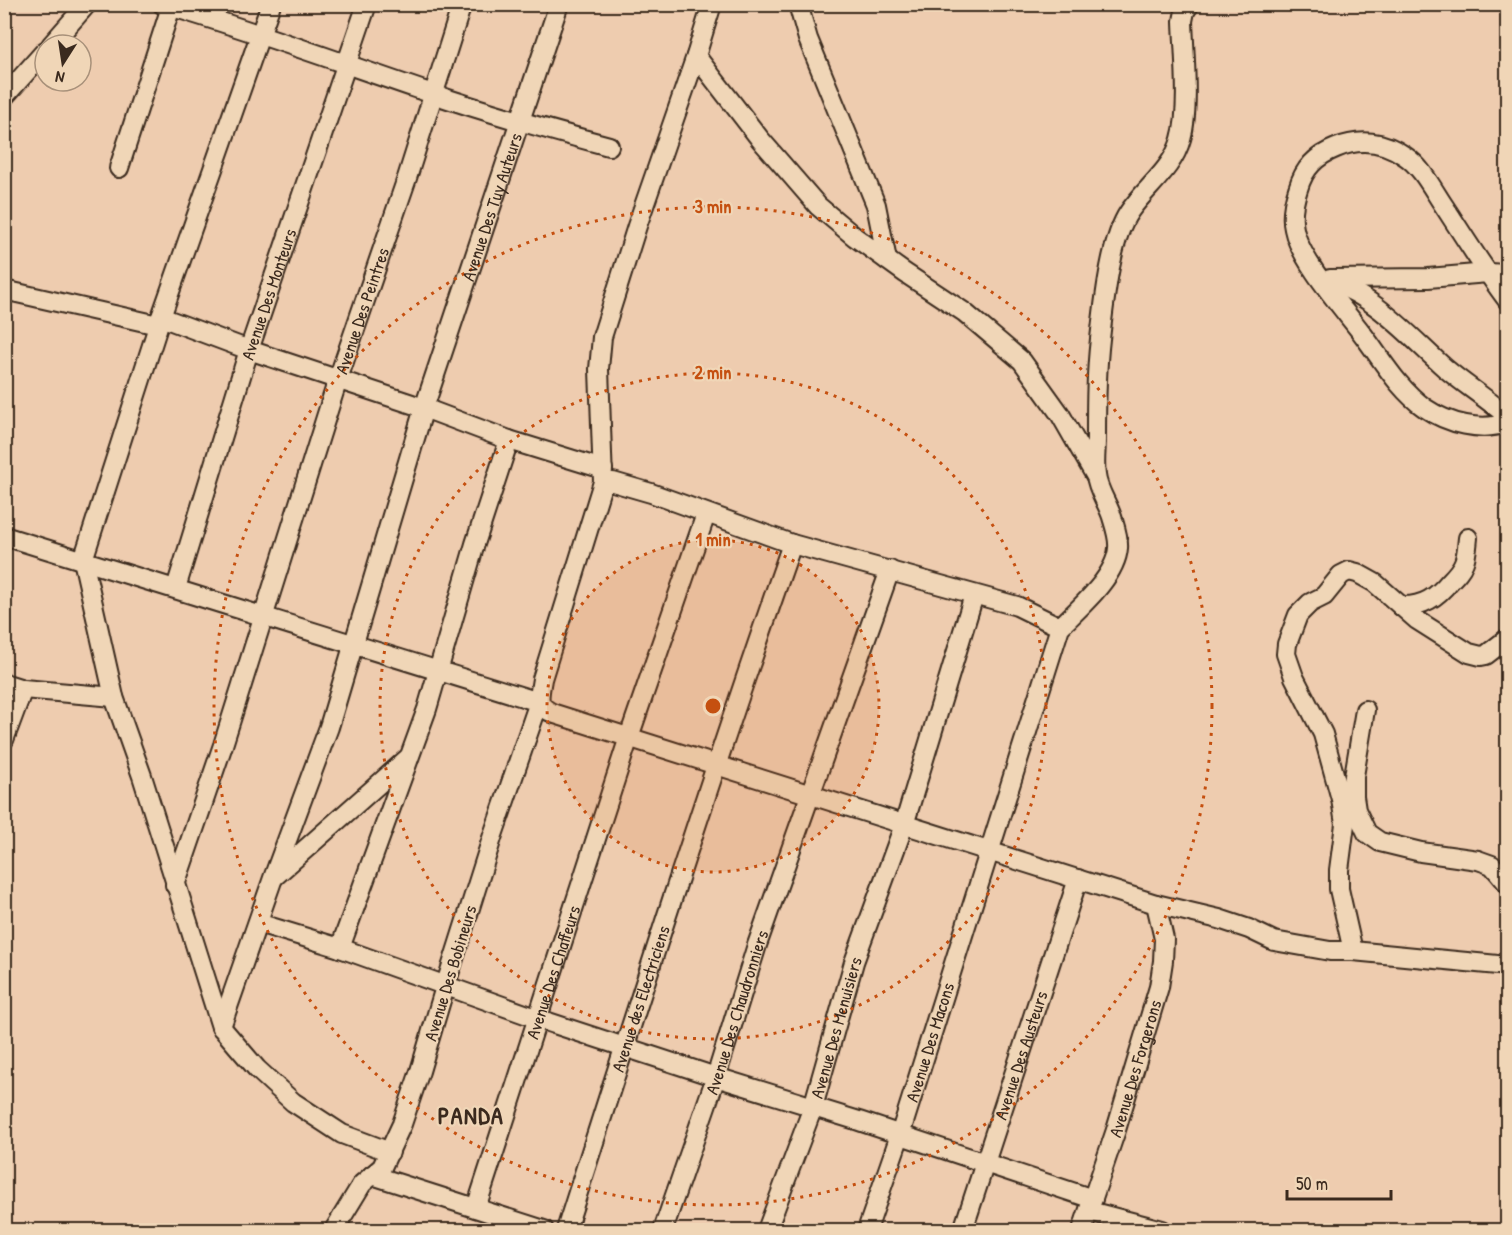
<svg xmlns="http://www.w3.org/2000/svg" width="1512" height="1235" viewBox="0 0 1512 1235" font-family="'Patrick Hand',sans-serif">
<rect width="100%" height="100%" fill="#eeccaf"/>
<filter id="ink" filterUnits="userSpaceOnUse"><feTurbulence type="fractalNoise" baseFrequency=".0167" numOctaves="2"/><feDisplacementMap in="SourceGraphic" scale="12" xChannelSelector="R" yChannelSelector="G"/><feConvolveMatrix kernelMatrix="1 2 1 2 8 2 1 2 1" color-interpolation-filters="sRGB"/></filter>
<g filter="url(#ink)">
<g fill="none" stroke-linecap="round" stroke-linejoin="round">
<g stroke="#3b2a1e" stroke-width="22">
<g id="minor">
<path d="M162 4C253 30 341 63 430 93 489 113 549 130 609 146"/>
<polyline points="271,4 161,317 83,560 114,697 142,776 221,1027 257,1069 293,1102 342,1134 390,1152"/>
<path d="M712 4 696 56 637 226 602 337 599 369 603 482 542 679C539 698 535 706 555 714L1156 904 1219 919 1249 929 1274 941 1330 951H1353L1508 966"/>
<polyline points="798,4 808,39 876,205 887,260"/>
<polyline points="51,45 87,4"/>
<polyline points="696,56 760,139 818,206 855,237 905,273 964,312 1022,361 1060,414 1095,475"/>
<polyline points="4,97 45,51"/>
<polyline points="119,168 171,7"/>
<polyline points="1330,279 1428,278 1488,273 1508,274"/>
<path d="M1322 280C1370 290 1410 337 1445 368 1465 385 1488 399 1508 417"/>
<polyline points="4,290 158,325"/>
<path d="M1508 301C1485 271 1465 238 1444 206 1433 190 1422 167 1405 156 1384 141 1360 138 1336 148 1316 156 1304 168 1298 189 1294 201 1291 216 1294 229 1300 260 1341 306 1361 332 1381 358 1398 389 1425 408 1447 423 1482 433 1508 422"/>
<polyline points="161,317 249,350 424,408 509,440 603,469"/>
<polyline points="603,482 613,482 651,493 792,544 1017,606 1060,627"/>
<polyline points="4,536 539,702 493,835 445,987 420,1071 402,1124 382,1167 362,1184 334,1230"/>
<path id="s1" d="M176 588 249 350 367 4"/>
<path d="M1401 606C1423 607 1437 597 1450 581 1456 575 1461 570 1464 562 1467 554 1467 546 1468 538"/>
<polyline points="4,683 23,689 114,697"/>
<polyline points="1365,710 1354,776 1354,797 1356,810 1367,833 1380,842 1421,852 1478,860 1492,865 1508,884"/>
<polyline points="4,740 23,689"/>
<polyline points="274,877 408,758"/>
<path id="s2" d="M175 885 223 745 338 379 407 178 462 4"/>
<polyline points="258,923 340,948 539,1019 716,1077 859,1121 1093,1199"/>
<polyline points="340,948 427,709 475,544 509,440"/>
<polyline points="1353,951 1339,889 1339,870 1345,824 1341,799 1323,734 1294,677 1286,654 1287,644 1298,615 1310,603 1324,596 1341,575 1349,571 1357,573 1375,583 1417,620 1469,653 1481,656 1486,655 1508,638"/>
<path id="s3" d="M221 1027 273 878 329 727 424 408 559 4"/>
<polyline points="372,1175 544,1230"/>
<path id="s4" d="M476 1208 629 737 706 514"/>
<polyline points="1089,1211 1162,1230"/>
<path id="s5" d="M566 1230C639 1001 712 771 792 544"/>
<path id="s6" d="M663 1230 716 1077 757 945 890 570"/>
<path id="s7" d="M767 1230 813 1107 854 962 904 825 974 595"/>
<path id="s8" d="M867 1230 900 1135 1060 627C1079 608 1116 577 1118 548 1119 538 1115 527 1112 517 1108 504 1097 489 1096 475 1094 463 1096 451 1096 439 1096 405 1096 373 1100 339 1104 305 1110 240 1129 212 1146 187 1173 169 1181 139 1190 109 1184 53 1183 21L1185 11 1190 4"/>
<path id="s9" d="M963 1230 1078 879"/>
<path id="s10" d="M1082 1230 1116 1130 1159 987 1163 961 1164 939 1156 904"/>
</g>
</g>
<use href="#minor" stroke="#f0d6b7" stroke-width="18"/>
</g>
</g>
<circle cx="713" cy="706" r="166" fill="#c55010" fill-opacity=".12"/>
<g fill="none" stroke="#c55010" stroke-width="3" stroke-dasharray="3 6">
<circle cx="713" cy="706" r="166"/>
<circle cx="713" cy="706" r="333"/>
<circle cx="713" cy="706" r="499"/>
</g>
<g text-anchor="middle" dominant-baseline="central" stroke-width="4.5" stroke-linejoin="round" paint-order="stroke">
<g font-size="18" fill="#3b2a1e" stroke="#f0d6b7">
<text stroke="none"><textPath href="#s3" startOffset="864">Avenue Des Tuy Auteurs</textPath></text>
<text stroke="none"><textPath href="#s1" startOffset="308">Avenue Des Monteurs</textPath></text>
<text stroke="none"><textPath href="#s2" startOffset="604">Avenue Des Peintres</textPath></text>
<text transform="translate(450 973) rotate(-73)">Avenue Des Bobineurs</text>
<text stroke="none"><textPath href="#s4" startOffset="248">Avenue Des Chaffeurs</textPath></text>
<text stroke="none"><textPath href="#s5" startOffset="243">Avenue des Electriciens</textPath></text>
<text stroke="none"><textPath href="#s6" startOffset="230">Avenue Des Chaudronniers</textPath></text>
<text stroke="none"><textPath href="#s7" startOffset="214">Avenue Des Menuisiers</textPath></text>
<text stroke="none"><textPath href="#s8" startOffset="198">Avenue Des Macons</textPath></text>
<text stroke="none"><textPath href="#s9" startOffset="184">Avenue Des Austeurs</textPath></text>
<text stroke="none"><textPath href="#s10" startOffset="170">Avenue Des Forgerons</textPath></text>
</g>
<g font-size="24" font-weight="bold" letter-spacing="1.5" fill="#3b2a1e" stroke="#f0d6b7">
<text x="471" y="1115">PANDA</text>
</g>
</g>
<circle cx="713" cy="706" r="9" fill="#c55010" stroke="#f0d6b7" stroke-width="3"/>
<g font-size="18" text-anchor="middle" font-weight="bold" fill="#c55010" stroke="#f0d6b7" stroke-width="4.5" stroke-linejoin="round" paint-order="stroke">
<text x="713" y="213">3 min</text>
<text x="713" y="379">2 min</text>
<text x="713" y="546">1 min</text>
</g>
<rect width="1512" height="1235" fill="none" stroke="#f0d6b7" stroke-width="24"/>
<rect x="12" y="12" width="1488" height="1211" fill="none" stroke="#3b2a1e" stroke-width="2" filter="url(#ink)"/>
<g transform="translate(63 63) rotate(192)"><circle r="28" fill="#f0d6b7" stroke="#a8917a" stroke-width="1.5"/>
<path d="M0-4.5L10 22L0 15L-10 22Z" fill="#3b2a1e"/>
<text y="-9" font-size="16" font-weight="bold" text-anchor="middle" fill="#3b2a1e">N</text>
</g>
<path d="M1287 1190v9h104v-9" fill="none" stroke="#3b2a1e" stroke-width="3"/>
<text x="1296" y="1190" font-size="18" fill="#3b2a1e" stroke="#f0d6b7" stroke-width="4.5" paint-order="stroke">50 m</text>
</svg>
